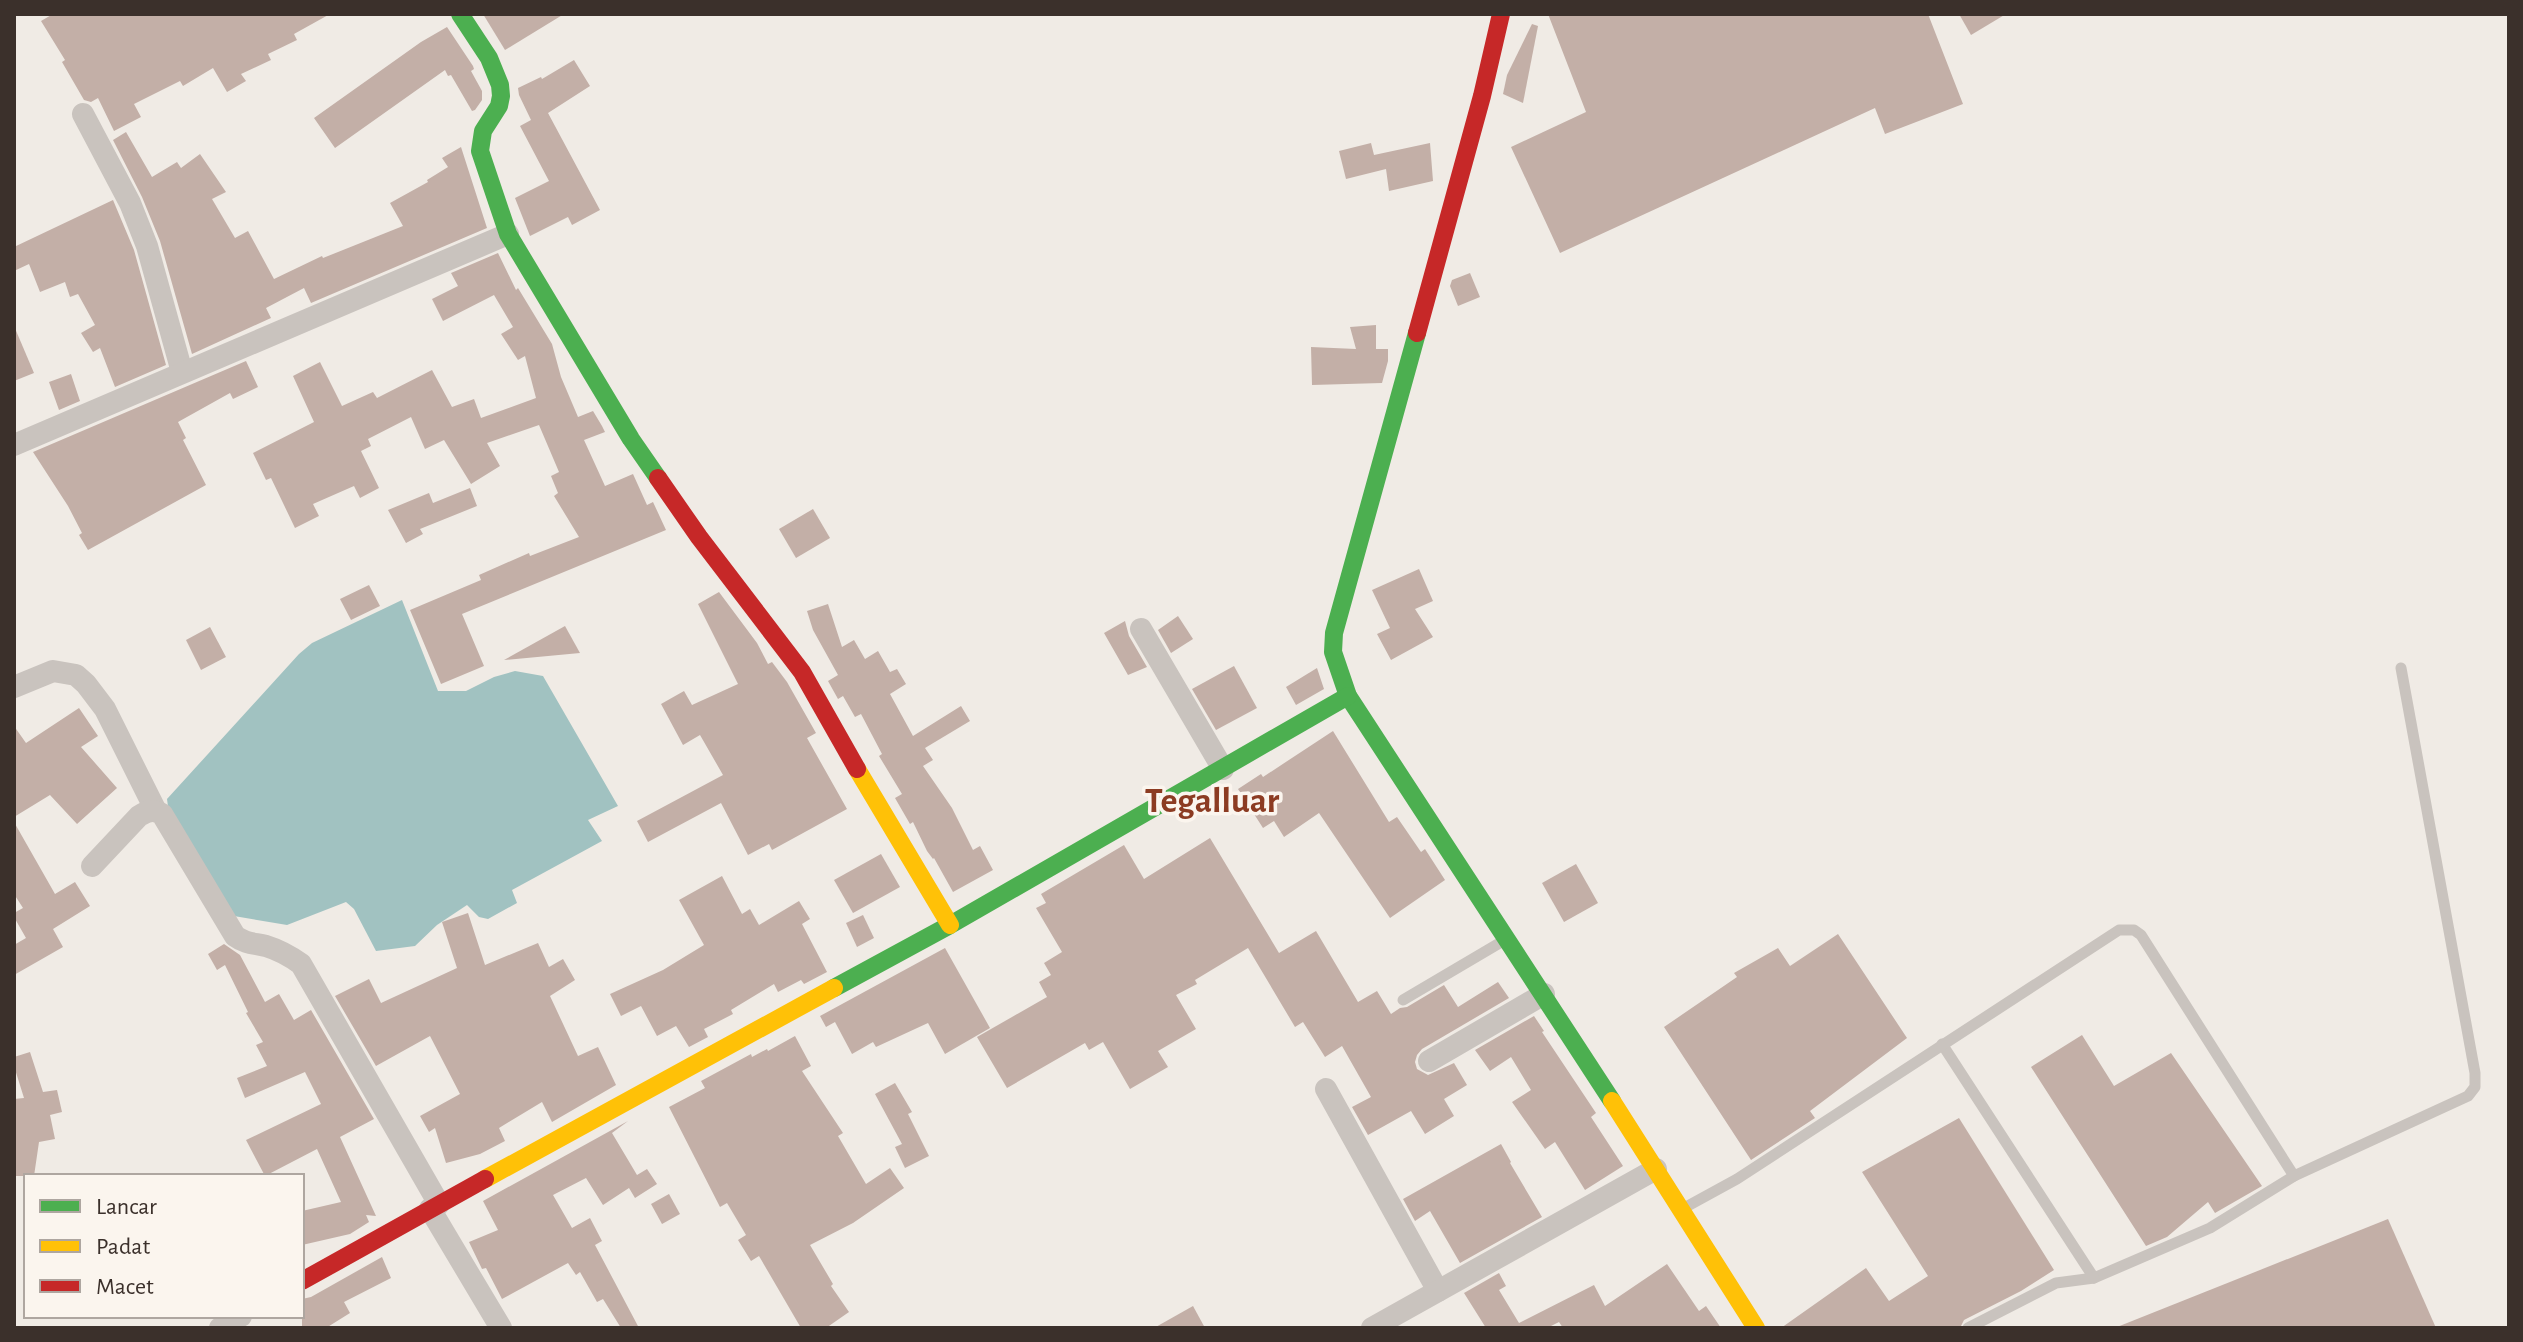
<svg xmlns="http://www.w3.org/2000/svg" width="2523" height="1342" viewBox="0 0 2523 1342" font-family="'Alegreya Sans',sans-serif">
<rect width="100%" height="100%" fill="#f0ebe5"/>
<polygon fill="#a1c2c1" points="402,600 438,691 466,691 494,677 515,671 543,676 618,806 588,820 602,841 512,890 517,903 488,919 479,917 467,905 437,925 415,946 376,951 354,909 346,902 287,925 228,915 169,814 167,799 299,654 312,643"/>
<g fill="#c3afa7">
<polygon points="53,14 330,14 294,34 297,40 268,54 271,60 241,74 246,81 227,92 213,68 183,86 180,81 134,104 141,117 114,131 98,98 91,102 84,100 62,62 65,60 41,21"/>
<polygon points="483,14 564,14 505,50"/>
<polygon points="1548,14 1928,14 1963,104 1885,134 1875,108 1560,253 1511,147 1586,112"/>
<polygon points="1959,14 2006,14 1971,35"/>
<polygon points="1532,24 1538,26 1523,103 1503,94 1507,75"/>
<polygon points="447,27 473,66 474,69 471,71 482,91 482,100 475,110 472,111 451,75 448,76 445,70 335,148 314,118 421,42"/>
<polygon points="574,60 590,86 548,113 600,210 572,225 568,217 530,236 515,198 549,181 520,126 531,120 519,95 518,88 541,77 542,79"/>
<polygon points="126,132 152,177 177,162 181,168 200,154 226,192 212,199 235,238 248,231 274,279 322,256 323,258 403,226 390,203 428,182 427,180 448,167 442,158 461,147 487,228 311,303 304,288 266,308 271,318 192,354 160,241 142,197 113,140"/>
<polygon points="1371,143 1374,155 1430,143 1433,181 1389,191 1386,169 1346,179 1339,151"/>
<polygon points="113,200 134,250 166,365 115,387 100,348 93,352 81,333 95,325 78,294 70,297 65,282 40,292 29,264 14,271 14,247"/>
<polygon points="498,253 516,290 518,288 552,344 561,377 578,417 593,411 602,426 605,432 584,440 605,486 633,474 647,505 653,502 666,530 462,614 484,666 441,684 410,610 481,580 479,575 529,553 530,556 579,537 554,496 558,493 551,476 559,472 539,425 487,443 500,466 471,484 444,440 425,449 411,417 368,439 371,446 361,451 379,488 360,498 354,486 313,504 319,516 295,528 271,478 266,480 253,453 314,422 293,376 320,362 342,406 373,392 377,398 432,370 452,407 474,399 481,418 536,398 525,356 518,360 501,334 513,327 494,295 443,321 432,299 458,286 451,273"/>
<polygon points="1470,273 1480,297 1458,306 1450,286 1452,280"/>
<polygon points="1376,325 1376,349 1388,349 1388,361 1382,383 1312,385 1311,347 1356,349 1350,327"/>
<polygon points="14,326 34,373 14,381"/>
<polygon points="246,361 258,387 233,399 230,393 178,422 186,438 183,440 206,485 88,550 79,535 82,533 68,506 33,452"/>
<polygon points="71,374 80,401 59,410 49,382"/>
<polygon points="470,488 477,506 420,529 423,534 406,543 388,510 429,493 433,503"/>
<polygon points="813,509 830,538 796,558 779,529"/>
<polygon points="1419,569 1433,601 1415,609 1433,637 1391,660 1377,634 1390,628 1372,590"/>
<polygon points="369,585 380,606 351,620 340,599"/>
<polygon points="719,592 757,643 768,664 772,662 787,682 816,733 807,738 847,809 772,850 769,844 748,855 721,803 648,842 637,821 723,775 700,735 683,745 661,704 684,691 692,705 738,684 698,604"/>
<polygon points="828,604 842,647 854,640 865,659 878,651 890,672 897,669 906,684 890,694 913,736 961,706 970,721 925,748 933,760 923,766 952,808 973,850 980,846 993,870 953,892 934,858 933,859 927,851 913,822 910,824 895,798 902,794 879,756 882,754 861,714 855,717 843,696 838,699 828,681 838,675 813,630 807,611"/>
<polygon points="1178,616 1193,639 1171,653 1158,630"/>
<polygon points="1125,621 1129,636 1147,667 1128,675 1104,633"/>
<polygon points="565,626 580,653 504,660"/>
<polygon points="210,627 226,657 201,670 186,640"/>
<polygon points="1234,666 1257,708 1216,730 1192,689"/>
<polygon points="1317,668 1324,689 1296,705 1286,687"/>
<polygon points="79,708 98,736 81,747 117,788 77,824 50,795 14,817 14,726 26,743"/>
<polygon points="1333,731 1389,822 1397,817 1421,852 1425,849 1445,880 1390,918 1319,813 1284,837 1274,821 1263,828 1238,789 1261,774 1263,777"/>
<polygon points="14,822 55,894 75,882 90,906 53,929 63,947 14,975 14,945 26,938 14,917 14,913 23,908 14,894"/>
<polygon points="1210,838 1279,953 1316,931 1358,1002 1377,991 1391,1014 1400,1008 1407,1007 1444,985 1458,1007 1498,982 1509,998 1422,1049 1417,1055 1415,1062 1417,1069 1428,1075 1454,1063 1467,1085 1444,1099 1454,1116 1425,1134 1411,1111 1368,1135 1352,1107 1371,1097 1342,1046 1325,1057 1303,1022 1295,1027 1248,948 1195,980 1197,984 1176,995 1196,1029 1158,1051 1168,1067 1130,1089 1103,1042 1089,1050 1085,1043 1007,1088 977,1037 1047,997 1039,982 1051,975 1044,963 1062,952 1036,908 1046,903 1041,894 1124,845 1144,879"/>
<polygon points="881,854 900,887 853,913 834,880"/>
<polygon points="1576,864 1598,903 1564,922 1542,883"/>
<polygon points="722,876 742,914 750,909 759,925 799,901 810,919 802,924 827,972 804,984 801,980 778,992 774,984 731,1010 733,1014 704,1029 708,1037 689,1047 676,1026 657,1036 641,1006 621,1016 610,994 663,970 704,945 679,900"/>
<polygon points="468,913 485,965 538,943 549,967 563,959 575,980 550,996 578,1056 598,1047 616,1085 552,1122 542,1102 499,1128 505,1141 480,1154 446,1163 435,1128 429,1132 420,1116 460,1094 430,1036 376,1066 335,996 369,979 381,1003 457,968 442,922"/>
<polygon points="863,915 874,938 857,947 846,923"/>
<polygon points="1838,934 1907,1038 1810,1111 1815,1118 1751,1160 1664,1027 1737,977 1734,973 1778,948 1790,966"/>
<polygon points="224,944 240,955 265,1002 279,994 294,1020 311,1010 374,1119 340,1137 376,1216 366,1215 369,1222 350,1234 302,1245 302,1211 341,1202 317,1149 265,1176 246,1140 321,1104 305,1072 245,1098 237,1078 267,1066 256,1045 263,1042 246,1013 248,1012 225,965 217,970 208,954"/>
<polygon points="945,948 990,1028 945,1054 928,1023 876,1047 873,1042 852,1054 835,1022 826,1027 820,1016"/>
<polygon points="1534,1016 1544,1031 1542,1032 1596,1113 1591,1117 1623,1166 1585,1190 1555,1142 1545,1149 1512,1102 1531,1090 1511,1057 1490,1071 1475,1050"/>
<polygon points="2082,1035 2114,1086 2171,1053 2262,1186 2215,1213 2208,1202 2167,1237 2146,1246 2031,1067"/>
<polygon points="795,1036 811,1066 802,1071 843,1133 838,1136 866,1184 890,1168 904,1188 853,1223 810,1245 833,1284 831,1286 849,1312 826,1328 801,1328 759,1256 751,1261 738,1240 746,1235 727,1203 720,1207 669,1107 705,1088 701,1081 751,1054 752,1057 767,1049 768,1051"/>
<polygon points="30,1052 43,1092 57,1090 62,1112 50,1115 55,1139 39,1142 34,1176 14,1176 14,1099 24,1098 14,1066 14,1057"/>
<polygon points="895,1083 912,1112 908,1114 929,1156 905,1168 895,1147 902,1144 875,1094"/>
<polygon points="1959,1118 2054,1270 2021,1291 1964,1320 1960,1328 1781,1328 1866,1268 1889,1301 1928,1276 1862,1172"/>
<polygon points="628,1121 612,1133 637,1175 647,1169 657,1184 635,1198 629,1188 603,1205 586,1178 553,1195 572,1228 590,1218 602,1241 595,1245 639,1328 621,1328 603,1299 597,1302 580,1272 576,1275 568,1263 502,1299 486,1268 482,1269 469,1242 498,1230 483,1201"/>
<polygon points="1501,1144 1511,1162 1510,1163 1542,1217 1460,1263 1430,1211 1415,1221 1403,1199"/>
<polygon points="669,1194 680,1214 662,1224 651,1204"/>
<polygon points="2388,1219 2436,1328 2117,1328 2117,1327"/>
<polygon points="382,1257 391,1278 344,1302 350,1313 326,1328 302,1328 302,1299 311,1297"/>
<polygon points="1667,1264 1699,1311 1706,1306 1721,1328 1563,1328 1559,1322 1547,1328 1486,1328 1464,1293 1499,1273 1506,1286 1499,1290 1519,1323 1594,1285 1605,1306"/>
<polygon points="1193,1306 1205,1328 1154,1328"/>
</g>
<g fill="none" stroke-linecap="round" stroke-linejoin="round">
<g stroke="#c9c3be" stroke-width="11">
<polyline points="1403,1000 1503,941"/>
<polyline points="1942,1044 2094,1278 2210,1228 2294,1176"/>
<polyline points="1684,1208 1737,1179 2119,930 2134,930 2141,935 2294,1176 2468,1096 2475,1087 2475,1073 2401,668"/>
<polyline points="1968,1328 2056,1283 2094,1278"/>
</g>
<g stroke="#c9c3be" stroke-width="22">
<polyline points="83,114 130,203 147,246 182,372"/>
<polyline points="14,445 508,234"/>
<polyline points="1141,629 1223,769"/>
<polyline points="14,687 53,671 76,675 86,684 105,709 156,811"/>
<path d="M92 866 139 816C147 811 153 809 162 814L235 936C246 944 254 943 266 946 279 950 290 956 301 964L439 1204"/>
<polyline points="1429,1061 1544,994"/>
<polyline points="1326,1089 1438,1291"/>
<polyline points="430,1209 501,1328"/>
<polyline points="220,1328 241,1316"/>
<polyline points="1372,1328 1656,1169"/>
</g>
<g stroke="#4caf50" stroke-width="18">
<polyline points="460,14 489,58 500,85 501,96 499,106 483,131 480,151 508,234 631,439 658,478"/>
<polyline points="1417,333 1334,633 1333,652 1348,696 1612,1101"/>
<polyline points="834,988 950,925 1348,696"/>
</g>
<g stroke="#ffc107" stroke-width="18">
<polyline points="857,769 950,925"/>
<polyline points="1612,1101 1756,1328"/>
<polyline points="485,1179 834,988"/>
</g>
<g stroke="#c62828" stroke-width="18">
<polyline points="1417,333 1482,96 1501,14"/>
<polyline points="658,478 699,537 802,672 857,769"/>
<polyline points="302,1281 485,1179"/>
</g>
</g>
<g text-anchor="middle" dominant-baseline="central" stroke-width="7" stroke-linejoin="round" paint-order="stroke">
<g font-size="36" font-weight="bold" fill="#8c3b22" stroke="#fbf5ee">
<text x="1212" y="801">Tegalluar</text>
</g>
</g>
<rect width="2523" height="1342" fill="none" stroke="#3b302b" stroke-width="32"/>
<rect x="24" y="1174" width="280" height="144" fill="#fbf5ee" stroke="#aea6a0" stroke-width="2"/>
<rect x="40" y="1200" width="40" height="12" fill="#4caf50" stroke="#aea6a0" stroke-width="2"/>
<text x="96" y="1214" font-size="24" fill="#3b302b">Lancar</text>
<rect x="40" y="1240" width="40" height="12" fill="#ffc107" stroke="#aea6a0" stroke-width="2"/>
<text x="96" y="1254" font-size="24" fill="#3b302b">Padat</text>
<rect x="40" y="1280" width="40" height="12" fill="#c62828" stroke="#aea6a0" stroke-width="2"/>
<text x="96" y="1294" font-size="24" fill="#3b302b">Macet</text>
</svg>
